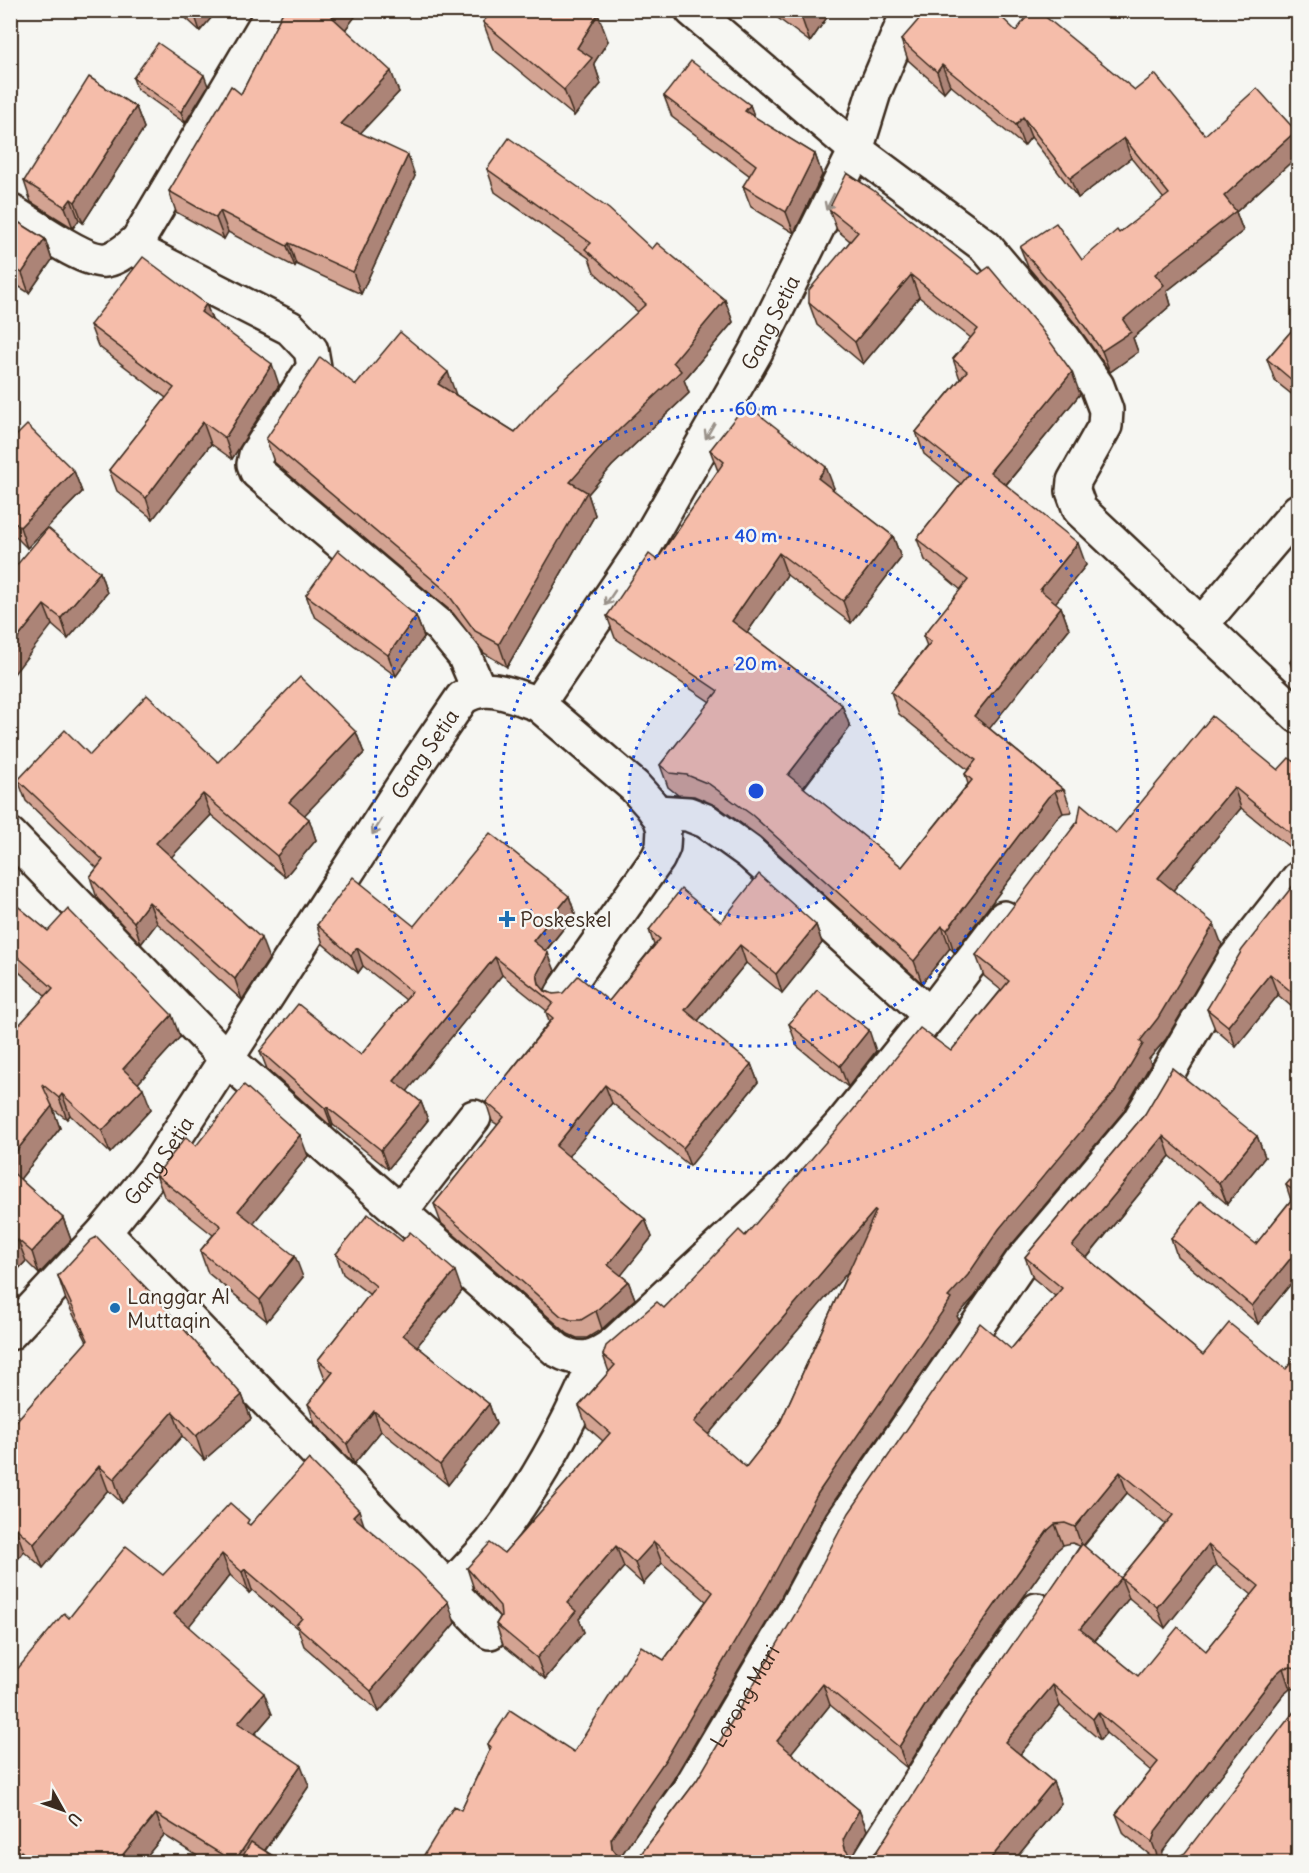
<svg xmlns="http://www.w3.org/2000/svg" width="1309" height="1873" viewBox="0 0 1309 1873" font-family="Delius,sans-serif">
<rect width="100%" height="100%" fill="#f6f6f2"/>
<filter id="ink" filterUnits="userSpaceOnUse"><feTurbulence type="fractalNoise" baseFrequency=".0167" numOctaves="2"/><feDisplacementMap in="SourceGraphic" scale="12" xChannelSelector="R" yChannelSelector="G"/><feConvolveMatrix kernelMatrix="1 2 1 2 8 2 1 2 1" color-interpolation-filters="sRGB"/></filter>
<g filter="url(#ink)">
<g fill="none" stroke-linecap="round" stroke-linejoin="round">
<g stroke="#3b2a1e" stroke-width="38">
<g id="minor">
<polyline points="692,10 856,150 985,246 1064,339 1097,386 1106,410 1105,426 1074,481 1073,491 1080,510 1298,716"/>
<path d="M10 211C31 223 84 263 106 260 118 258 129 248 138 240L274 10"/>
<polyline points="131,247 290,328 311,350 314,367 256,455 254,464 257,472 441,627 464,655 479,690"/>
<polyline points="1201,625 1298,511"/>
<polyline points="538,704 634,786 650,804 660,817 664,829 663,847 658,858 562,994"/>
<polyline points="656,812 688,814 706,821 749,852 930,1015"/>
<path d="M10 835 228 1060 557 1350C580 1363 594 1359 614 1344L796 1175 842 1124 930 1015 1004 918"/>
<polyline points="400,1212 474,1117"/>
<polyline points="104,1232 490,1632"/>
<path id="s1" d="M10 1333 104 1232 155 1169 419 761 462 698C486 681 513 696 538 704L643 549 756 351 856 150 874 92 909 10"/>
<path d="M448 1590C462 1574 478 1558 492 1542 537 1486 571 1420 599 1354"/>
<path id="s2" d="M637 1862 689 1790 791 1617 841 1524 1021 1262 1138 1123 1234 960 1298 879"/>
<polyline points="869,1862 957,1723 1037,1610"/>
</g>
</g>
<use href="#minor" stroke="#f6f6f2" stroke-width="33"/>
</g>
<g fill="#d3a392" stroke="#3b2a1e" stroke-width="1.5" fill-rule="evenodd">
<polygon points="177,10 218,10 200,31"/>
<polygon points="284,10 360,10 345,30 399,92 360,133 415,176 361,294 296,264 295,267 228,232 224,239 176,212 169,191 241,94"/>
<polygon points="767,10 832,10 810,42"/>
<polygon points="483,22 608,41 594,63 601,84 574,116 493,49"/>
<polygon points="1016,31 1135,90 1205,135 1296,131 1299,138 1299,155 1236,212 1243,231 1167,291 1171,305 1133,338 1138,352 1110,372 1078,327 1028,267 1020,247 1082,260 1119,233 1164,199 1131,158 1078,198 1031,137 1024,146 950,85 944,92 908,60 901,40"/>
<polygon points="133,78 208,86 185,123 137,89"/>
<polygon points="664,96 750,105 754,117 815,154 822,175 794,233 751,207 743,186 750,176 672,117"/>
<polygon points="136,107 144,128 83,223 79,220 73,228 31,202 24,181"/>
<polygon points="487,169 652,249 725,300 733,322 684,380 689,393 612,466 588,494 595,515 507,667 484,653 453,613 274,462 266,439 356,385 456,395 515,432 638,312 594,272 589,258 495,192"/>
<polygon points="829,209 1080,394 1006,485 1086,565 1055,603 1061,607 1069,629 989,728 1064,790 1072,812 1063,813 1056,819 954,952 950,948 922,983 760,837 717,806 694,796 678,795 668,787 660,765 710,702 615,638 607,616 657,560 718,471 710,450 834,488 833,490 893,536 901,558 851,623 787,575 747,633 842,705 850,727 804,788 902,867 968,784 965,774 968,770 899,714 891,692 927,646 923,636 961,590 925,560 917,539 961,484 924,454 916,432 960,379 953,359 971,338 919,297 863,364 817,325 809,303 850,241 837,230"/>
<polygon points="10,217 45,239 52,260 29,293 10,281"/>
<polygon points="206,304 212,320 279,385 232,459 211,444 153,519 117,491 109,470 166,398 98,346 90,325"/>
<polygon points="1299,322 1299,400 1275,381 1267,359"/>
<polygon points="10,442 74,471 82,492 27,548 10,531"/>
<polygon points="100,572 107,593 68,639 52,625 10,573"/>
<polygon points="306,595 416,616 424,637 396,676 314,616"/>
<polygon points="1299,650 1299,684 1297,683 1290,662"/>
<polygon points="356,732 364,753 304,815 309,819 316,840 285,877 211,815 171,857 269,959 242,1000 157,923 141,944 97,898 90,877 97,868 26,801 18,780 90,755 218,762"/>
<path d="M1299 765V855L1241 808 1173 890 1222 945 1166 1039 1149 1059 1151 1064 1123 1112 1007 1250 975 1296 957 1316 959 1320 826 1513 775 1608 673 1780 620 1857 628 1860 638 1858 697 1780 1011 1349 1055 1296 1033 1278 1025 1257 1145 1114 1257 1136 1265 1157 1227 1204 1170 1156 1087 1258 1203 1355 1286 1369 1299 1360V1688L1290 1689 1283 1695 1163 1851 1160 1863 1124 1834 1116 1814 1151 1771 1106 1733 1100 1740 1060 1706 1020 1754 1053 1782 1061 1803 1012 1863H419L461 1810 489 1751 487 1745 574 1752 664 1660 706 1601 662 1563 643 1584 624 1567 579 1619 584 1632 545 1679 503 1645 496 1624 500 1617 474 1589 467 1568 504 1553 603 1441 587 1427 579 1406 609 1372 603 1355 664 1308 951 1051 1001 990 984 976 976 955 1116 833 1278 770ZM849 1270 779 1425 746 1467 708 1435ZM1127 1493 1165 1524 1121 1578 1084 1546ZM1072 1543 1080 1546 877 1851 871 1857 861 1860 852 1857 867 1830 859 1810 791 1753 830 1705 907 1768 942 1712 1056 1551 1063 1545ZM1216 1565 1252 1595 1206 1651 1138 1676 1095 1641 1129 1598 1165 1628Z"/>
<polygon points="1299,878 1299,1013 1278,995 1236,1047 1215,1029 1207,1009"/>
<polygon points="569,896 575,914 546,951 555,971 544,990 553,994 609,1001 654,945 649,930 721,922 816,925 822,943 782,993 746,963 698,1021 751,1064 758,1082 690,1166 612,1103 568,1156 645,1219 652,1237 621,1275 628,1281 635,1299 602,1329 587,1338 577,1338 568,1334 441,1223 434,1204 498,1125 492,1121 486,1102 549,1022 546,1012 547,1011 502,975 407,1091 421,1102 428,1120 388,1169 333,1125 332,1127 267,1069 260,1051 361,1055 406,1000 363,966 358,973 323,944 317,925 414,926"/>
<polygon points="10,900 48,931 180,1037 138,1083 151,1109 110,1153 70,1115 67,1119 53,1109 60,1128 20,1179 63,1218 71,1240 39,1274 26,1261 10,1278 10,1035 46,996 12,966 10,969"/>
<polygon points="789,1024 876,1051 848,1087 797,1046"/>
<polygon points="196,1146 308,1156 253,1223 303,1277 267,1321 208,1273 200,1251 213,1235 164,1196 156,1175"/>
<polygon points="1299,1170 1299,1274 1258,1324 1177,1256 1171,1238 1256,1244 1291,1200 1286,1185"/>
<polygon points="336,1254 462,1291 417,1346 489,1404 496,1424 448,1485 381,1431 354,1464 315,1424 308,1404 326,1381 318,1360 370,1295 343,1274"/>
<polygon points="58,1276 242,1395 251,1419 204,1460 182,1436 122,1503 108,1490 43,1568 24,1551 10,1569 10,1428 87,1342 66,1300"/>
<polygon points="251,1524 364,1525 455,1623 379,1712 304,1646 298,1629 252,1590 249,1593 230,1575 188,1627 272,1714 255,1734 309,1786 265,1851 284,1863 208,1863 164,1835 141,1863 10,1863 69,1618 163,1575"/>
</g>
<g fill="#ac8477" stroke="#3b2a1e" stroke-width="1.5">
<polygon points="193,10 218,10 200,31"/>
<polygon points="336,10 360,10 339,38 332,17"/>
<polygon points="805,10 832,10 810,42 801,16"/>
<polygon points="598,14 608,41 594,63 601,84 574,116 564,90 577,48"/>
<polygon points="942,65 950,85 944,92 937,72"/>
<polygon points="391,71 399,92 349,145 341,124"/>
<polygon points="204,75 208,86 185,123 181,112"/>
<polygon points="750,105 758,126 745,111"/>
<polygon points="136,107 144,128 83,223 75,202"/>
<polygon points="1023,117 1031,137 1024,146 1016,125"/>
<polygon points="1296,131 1299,138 1299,155 1236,212 1243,231 1167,291 1171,305 1133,338 1138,352 1110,372 1102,351 1155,274 1224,196"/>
<polygon points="1124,138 1131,158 1078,198 1070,178"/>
<polygon points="815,154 822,175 794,233 786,212"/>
<polygon points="408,155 415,176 361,294 353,272"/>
<polygon points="71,199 79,220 73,228 65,207"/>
<polygon points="220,211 228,232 224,239 216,218"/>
<polygon points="45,239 52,260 29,293 22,273"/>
<polygon points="289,243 296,264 295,267 287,246"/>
<polygon points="911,275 919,297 863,364 855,342"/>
<polygon points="725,300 733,322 684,380 689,393 612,466 588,494 595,515 507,667 499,644 570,482"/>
<polygon points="206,304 214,325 201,312"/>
<polygon points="272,364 279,385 232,459 225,438"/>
<polygon points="448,372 456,395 446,407 438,384"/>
<polygon points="1072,372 1080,394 998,494 990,472"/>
<polygon points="203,422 211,444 153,519 146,498"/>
<polygon points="826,467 834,488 826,500 818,478"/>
<polygon points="74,471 82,492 27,548 20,527"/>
<polygon points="893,536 901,558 851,623 843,601"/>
<polygon points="1078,543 1086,565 1048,612 1040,590"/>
<polygon points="779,553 787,575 740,643 732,621"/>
<polygon points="100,572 107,593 68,639 61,618"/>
<polygon points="44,605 52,625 10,679 10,648"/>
<polygon points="1061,607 1069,629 982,738 974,716"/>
<polygon points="416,616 424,637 396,676 388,655"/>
<polygon points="842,705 850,727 796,797 788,775"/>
<polygon points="356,732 364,753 297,823 289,802"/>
<polygon points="1234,787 1241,808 1166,899 1158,878"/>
<polygon points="1055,791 1063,813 1056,819 954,952 947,930 1048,797"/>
<polygon points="203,794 211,815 164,865 156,843"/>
<polygon points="309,819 316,840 285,877 277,856"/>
<polygon points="569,896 575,914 539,959 533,941"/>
<polygon points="149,902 157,923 141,944 134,922"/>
<polygon points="1214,924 1222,945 1166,1039 1149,1059 1151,1064 1123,1112 1007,1250 975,1296 957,1316 959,1320 826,1513 775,1608 673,1780 618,1860 612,1848 611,1839 818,1493 948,1297 1140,1041"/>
<polygon points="816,925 822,943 782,993 776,974"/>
<polygon points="942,926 950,948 922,983 914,961"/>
<polygon points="261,938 269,959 242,1000 235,979"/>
<polygon points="740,945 746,963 692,1028 685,1010"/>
<polygon points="357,948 363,966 358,973 351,955"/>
<polygon points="548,953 555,971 543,992 539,984 537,974"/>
<polygon points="495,957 502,975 401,1099 394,1081"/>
<polygon points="1270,974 1278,995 1236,1047 1228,1026"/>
<polygon points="172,1015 180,1037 131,1091 123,1069"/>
<polygon points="869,1030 876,1051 848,1087 840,1066"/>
<polygon points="751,1064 758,1082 690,1166 683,1148"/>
<polygon points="605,1085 612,1103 562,1164 556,1146"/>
<polygon points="143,1088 151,1109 110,1153 102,1131"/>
<polygon points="62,1094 70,1115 67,1119 59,1098"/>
<polygon points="421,1102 428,1120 388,1169 381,1150"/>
<polygon points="52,1106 60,1128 14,1187 10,1179 10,1159"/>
<polygon points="327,1107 333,1125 332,1127 325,1108"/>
<polygon points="300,1135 308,1156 246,1232 238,1211"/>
<polygon points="1163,1136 1170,1156 1080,1266 1072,1246"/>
<polygon points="1257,1136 1265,1157 1227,1204 1219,1183"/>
<polygon points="875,1210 883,1231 701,1443 694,1422"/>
<polygon points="63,1218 71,1240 39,1274 32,1252"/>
<polygon points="645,1219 652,1237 615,1283 608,1265"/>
<polygon points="18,1240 26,1261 10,1278 10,1248"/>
<polygon points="1299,1248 1299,1274 1258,1324 1252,1306"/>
<polygon points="295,1256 303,1277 267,1321 260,1300"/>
<polygon points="455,1271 462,1291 410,1355 403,1335"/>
<polygon points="628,1281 635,1299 602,1329 596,1311"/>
<polygon points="242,1395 251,1419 204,1460 196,1436"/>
<polygon points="489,1404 496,1424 448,1485 440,1465"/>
<polygon points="374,1411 381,1431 354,1464 347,1444"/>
<polygon points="173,1412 182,1436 122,1503 114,1479"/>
<polygon points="99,1466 108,1490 43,1568 34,1544"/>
<polygon points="1120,1472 1127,1493 1082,1547 1075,1527"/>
<polygon points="359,1510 366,1531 353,1516"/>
<polygon points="1055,1524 1063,1545 1056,1551 942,1712 907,1768 899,1747 934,1691 1048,1530"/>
<polygon points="15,1527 24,1551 10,1569 10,1533"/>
<polygon points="654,1542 662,1563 643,1584 635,1563"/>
<polygon points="1208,1545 1216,1565 1165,1628 1157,1607"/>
<polygon points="616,1546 624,1567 579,1619 584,1632 545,1679 537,1658 567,1603"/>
<polygon points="222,1554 230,1575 182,1635 174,1614"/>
<polygon points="245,1569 252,1590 249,1593 242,1572"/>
<polygon points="1121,1578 1129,1598 1087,1650 1080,1629"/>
<polygon points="448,1602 455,1623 379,1712 371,1691"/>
<polygon points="1283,1668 1290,1689 1283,1695 1163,1851 1160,1863 1152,1842 1156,1830 1276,1674"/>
<polygon points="823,1684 830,1705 784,1762 777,1741"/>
<polygon points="1053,1685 1060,1706 1013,1763 1005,1742"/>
<polygon points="264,1693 272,1714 246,1744 238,1723"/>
<polygon points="1098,1712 1106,1733 1100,1740 1093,1719"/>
<polygon points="301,1765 309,1786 256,1863 234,1862"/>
<polygon points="1053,1782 1061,1803 1012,1863 987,1863"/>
<polygon points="859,1810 867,1830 850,1861 845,1849 843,1840"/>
<polygon points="156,1814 164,1835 141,1863 116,1863"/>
<polygon points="21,1851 25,1863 11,1863"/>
</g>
<g fill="#f5bdaa" stroke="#3b2a1e" stroke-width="1.5" fill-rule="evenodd">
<polygon points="284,10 336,10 332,17 391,71 341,124 408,155 353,272 289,243 287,246 220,211 216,218 169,191 231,86 241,94"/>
<polygon points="493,10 594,10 598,14 577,48 592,58 564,90 483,22"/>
<polygon points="793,10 805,10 801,16"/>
<polygon points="927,10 994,10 1016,31 1032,10 1037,10 1135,90 1155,74 1205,135 1257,88 1296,131 1224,196 1236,211 1155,274 1164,285 1123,320 1131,332 1102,351 1071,307 1020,247 1056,223 1082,260 1117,230 1119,233 1169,194 1124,138 1070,178 1023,117 1016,125 942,65 937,72 901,40"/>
<polygon points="158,43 204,75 181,112 133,78"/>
<polygon points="691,61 750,105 745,111 815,154 786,212 743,186 756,165 664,96"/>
<polygon points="89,77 136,107 75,202 71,199 65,207 24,181"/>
<polygon points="509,138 609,209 652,249 657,243 725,300 673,362 681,371 604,444 570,482 587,492 499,644 475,631 445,590 266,439 320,357 356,385 400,332 448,372 438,384 515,432 549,394 646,304 585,249 591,243 487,169"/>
<polygon points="847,173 873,190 979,274 989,267 1041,329 1072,372 990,472 1078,543 1040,590 1061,607 974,716 1064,790 1055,791 1048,797 947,930 942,926 914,961 752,815 709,784 687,775 670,773 660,765 718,691 607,616 649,554 657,560 724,462 710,450 746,404 826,467 818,478 893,536 843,601 779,553 732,621 842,705 788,775 902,867 972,780 965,774 976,760 891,692 931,642 923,636 968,580 917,539 969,474 916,432 967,371 953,359 978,329 911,275 855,342 809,303 809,290 858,232 829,209"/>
<polygon points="10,217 45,239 22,273 10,265"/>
<polygon points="143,257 206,304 201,312 272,364 225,438 203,422 146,498 109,470 174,388 90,325"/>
<polygon points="1299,322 1299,386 1267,359"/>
<polygon points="27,425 74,471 20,527 10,518 10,442"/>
<polygon points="48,528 100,572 61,618 44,605 10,648 10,573"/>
<polygon points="338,550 416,616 388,655 306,595"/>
<polygon points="1299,650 1299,669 1290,662"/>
<polygon points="300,677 356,732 289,802 309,819 277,856 203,794 156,843 261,938 235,979 149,902 134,922 90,877 103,860 18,780 65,730 90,755 147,695 218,762"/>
<path d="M1212 716 1278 770 1289 758 1299 765V840L1234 787 1158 878 1214 924 1158 1018 1140 1041 1143 1044 1115 1091 999 1229 968 1275 948 1297 951 1299 818 1493 767 1587 666 1759 611 1839 612 1848 618 1856 628 1860 638 1858 697 1780 800 1606 849 1513 980 1323 1011 1349 1062 1288 1025 1257 1145 1114 1172 1068 1257 1136 1219 1183 1163 1136 1072 1246 1203 1355 1229 1323 1286 1369 1296 1357 1299 1360V1669L1292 1667 1283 1668 1276 1674 1156 1830 1152 1842 1116 1814 1158 1762 1098 1712 1093 1719 1053 1685 1005 1742 1053 1782 987 1863H419L454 1806 461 1810 491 1747 487 1745 510 1710 574 1752 641 1646 664 1660 713 1592 654 1542 635 1563 616 1546 567 1603 576 1611 537 1658 496 1624 501 1616 500 1606 467 1568 490 1543 504 1553 610 1433 579 1406 615 1365 603 1355 606 1346 657 1302 664 1308 739 1230 745 1236 849 1115 920 1028 951 1051 1009 981 976 955 1078 821 1081 804 1116 833ZM875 1210 876 1211 779 1425 746 1467 694 1422ZM1120 1472 1173 1515 1121 1578 1082 1544 965 1713 877 1851 871 1857 861 1860 851 1857 845 1849 843 1840 859 1810 777 1741 823 1684 899 1747 934 1691 1048 1530 1055 1524 1065 1523 1075 1527ZM1208 1545 1259 1586 1206 1651 1178 1627 1138 1676 1080 1629 1121 1578 1157 1607Z"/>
<polygon points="490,833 569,896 533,941 548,953 537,974 539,984 545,991 553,994 563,993 578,976 609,1001 660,939 649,930 681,889 721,922 759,874 816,925 776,974 740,945 685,1010 751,1064 683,1148 605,1085 556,1146 645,1219 608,1265 628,1281 596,1311 581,1320 571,1320 561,1316 434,1204 504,1117 486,1102 553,1018 546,1012 553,1003 495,957 394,1081 421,1102 381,1150 327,1107 325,1108 260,1051 298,1004 361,1055 412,992 357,948 351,955 317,925 353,877 414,926"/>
<polygon points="1299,878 1299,998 1270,974 1228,1026 1207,1009 1242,950"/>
<polygon points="10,900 48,931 68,909 172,1015 123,1069 143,1088 102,1131 62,1094 59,1098 42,1084 52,1106 10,1159 10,1035 53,988 10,950"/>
<polygon points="817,990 869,1030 840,1066 789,1024"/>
<polygon points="244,1085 300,1135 238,1211 295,1256 260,1300 200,1251 221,1226 156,1175 186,1137 196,1146"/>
<polygon points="10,1170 63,1218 32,1252 18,1240 10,1248"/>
<polygon points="1299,1170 1299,1248 1252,1306 1171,1238 1201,1201 1256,1244 1297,1193 1286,1185"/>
<polygon points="368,1214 402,1241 410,1232 455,1271 403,1335 489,1404 440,1465 374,1411 347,1444 308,1404 333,1372 318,1360 376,1286 336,1254"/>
<polygon points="97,1237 159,1301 242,1395 196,1436 173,1412 114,1479 99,1466 34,1544 15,1527 10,1533 10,1428 88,1340 58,1276 91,1240"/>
<polygon points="309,1459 359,1510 353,1516 418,1571 448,1602 371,1691 296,1625 302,1618 245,1569 242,1572 222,1554 174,1614 264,1693 238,1723 301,1765 234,1862 156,1814 116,1863 35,1863 21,1851 10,1863 10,1678 64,1613 69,1618 126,1546 163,1575 230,1503 249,1520 247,1523 250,1525"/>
<polygon points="1299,1705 1299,1863 1171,1863 1173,1859 1185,1853"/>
<polygon points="251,1842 284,1863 239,1863"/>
</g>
<defs><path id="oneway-shaft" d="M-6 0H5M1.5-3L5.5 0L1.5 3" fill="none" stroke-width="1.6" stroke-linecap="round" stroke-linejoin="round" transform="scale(1.5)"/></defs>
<g stroke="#989088">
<use href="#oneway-shaft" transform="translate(830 202) rotate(116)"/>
<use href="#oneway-shaft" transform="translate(710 431) rotate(120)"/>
<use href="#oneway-shaft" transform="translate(610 598) rotate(124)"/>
<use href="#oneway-shaft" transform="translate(377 827) rotate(122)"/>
</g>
</g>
<circle cx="756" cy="791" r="127" fill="#1d4ed8" fill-opacity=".12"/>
<g fill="none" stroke="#1d4ed8" stroke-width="3" stroke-dasharray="3 6">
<circle cx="756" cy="791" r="127"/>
<circle cx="756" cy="791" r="255"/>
<circle cx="756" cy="791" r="382"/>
</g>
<g fill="#1f6fb2" stroke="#f6f6f2" stroke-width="2">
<path d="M504 910h6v6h6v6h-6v6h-6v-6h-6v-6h6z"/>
<circle cx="115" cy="1308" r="6"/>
</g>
<g text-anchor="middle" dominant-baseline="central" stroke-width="5" stroke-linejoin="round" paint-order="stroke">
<g font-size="21" fill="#3b2a1e" stroke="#f6f6f2">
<text stroke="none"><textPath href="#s1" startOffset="1308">Gang Setia</textPath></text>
<text stroke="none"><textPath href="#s1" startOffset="714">Gang Setia</textPath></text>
<text stroke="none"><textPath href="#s1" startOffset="228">Gang Setia</textPath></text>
<text stroke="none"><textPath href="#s2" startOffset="198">Lorong Mari</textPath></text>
</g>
<g font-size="21" fill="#3b2a1e" stroke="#f6f6f2" text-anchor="start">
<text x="520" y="919">Poskeskel</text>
<text x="127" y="1296">Langgar Al<tspan x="127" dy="24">Muttaqin</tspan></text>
</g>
</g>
<circle cx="756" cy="791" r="9" fill="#1d4ed8" stroke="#f6f6f2" stroke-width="3"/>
<g font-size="18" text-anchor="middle" font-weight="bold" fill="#1d4ed8" stroke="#f6f6f2" stroke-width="5" stroke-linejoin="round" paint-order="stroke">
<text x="756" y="415">60 m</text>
<text x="756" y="542">40 m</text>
<text x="756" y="670">20 m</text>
</g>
<rect width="1309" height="1873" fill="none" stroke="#f6f6f2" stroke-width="36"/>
<rect x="18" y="18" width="1273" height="1837" fill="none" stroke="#3b2a1e" stroke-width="2" filter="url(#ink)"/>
<g transform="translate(63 1810) rotate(130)" stroke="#f6f6f2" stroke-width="4.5" paint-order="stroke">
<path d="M0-4.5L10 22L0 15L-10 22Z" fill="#3b2a1e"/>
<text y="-9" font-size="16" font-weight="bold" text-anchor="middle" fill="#3b2a1e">U</text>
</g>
</svg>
